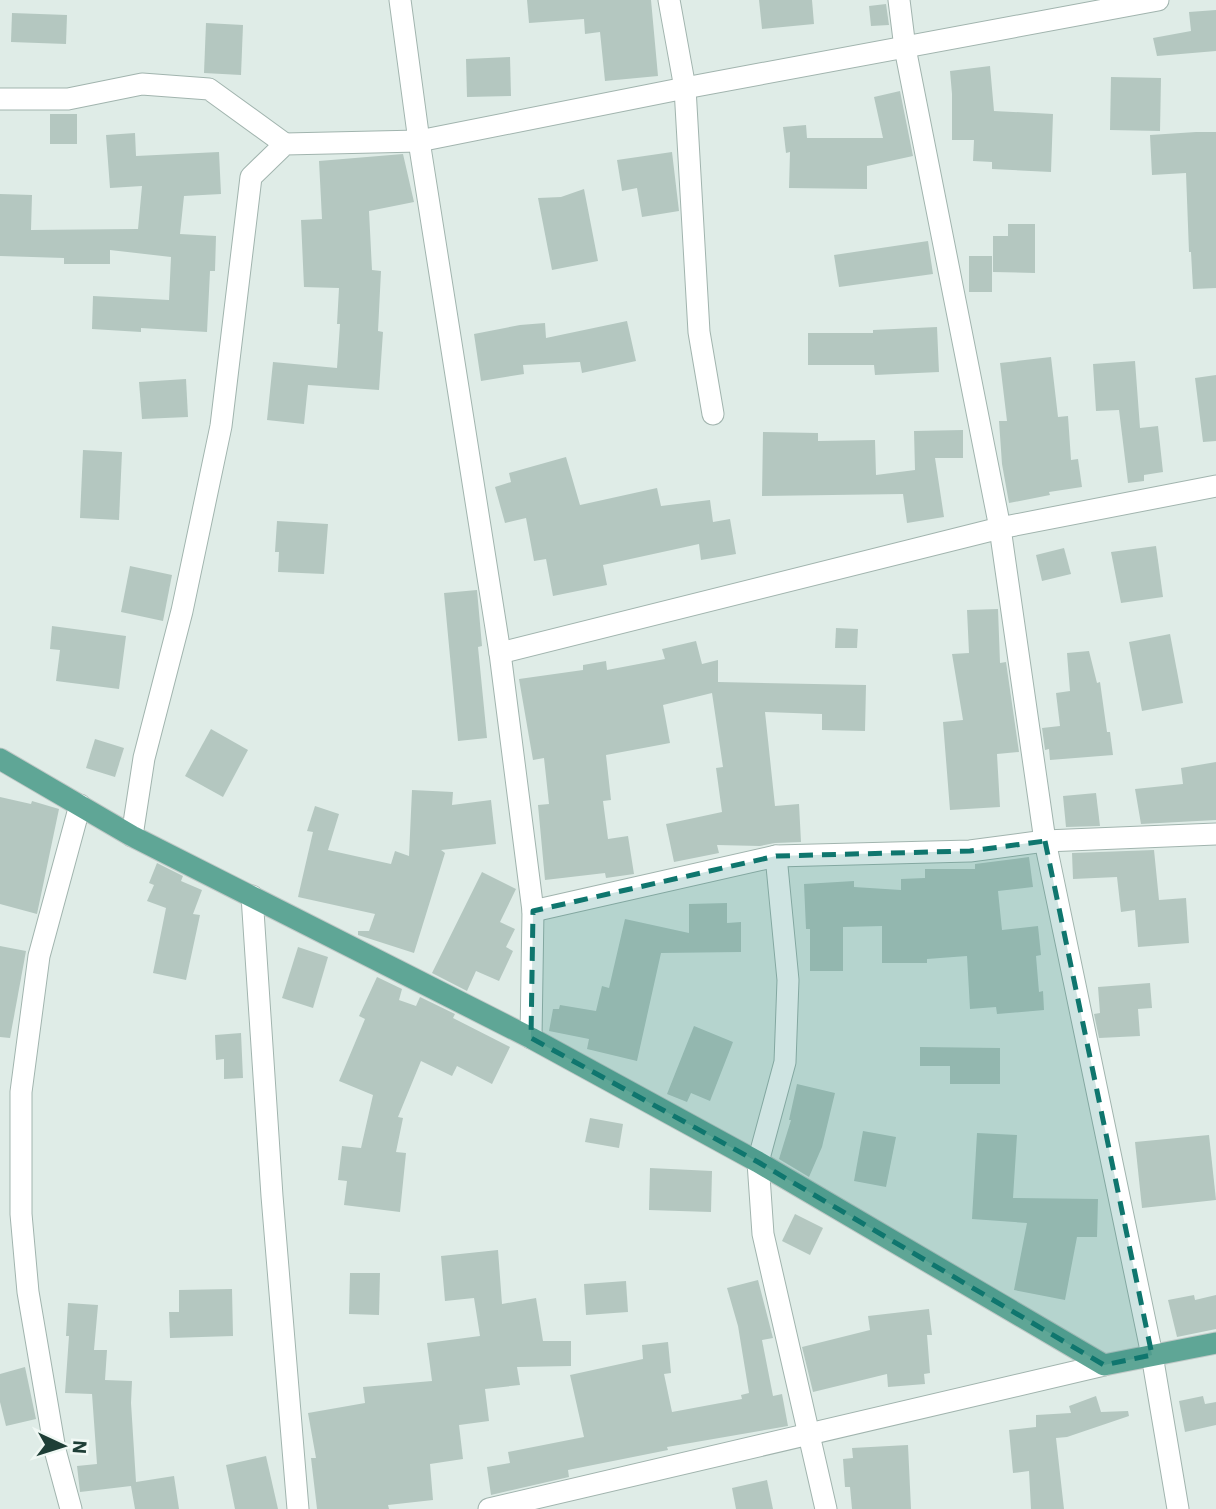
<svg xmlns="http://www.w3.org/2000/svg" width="1216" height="1509" viewBox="0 0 1216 1509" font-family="'IBM Plex Sans',sans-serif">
<rect width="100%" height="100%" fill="#dfece7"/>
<g fill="#b4c7c0">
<polygon points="527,0 651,0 658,76 605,81 600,32 585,34 584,19 529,23"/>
<polygon points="759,0 812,0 814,24 762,29"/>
<polygon points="886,4 889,25 871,26 869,6"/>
<polygon points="1216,10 1216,51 1157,56 1153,38 1191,31 1189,12"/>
<polygon points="12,13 67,15 66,44 11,42"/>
<polygon points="206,23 243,25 241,75 204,73"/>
<polygon points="510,57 511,96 467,97 466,59"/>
<polygon points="990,66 994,111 1053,114 1051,172 992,169 992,162 973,161 974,140 952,140 952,94 950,71"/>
<polygon points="1111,77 1161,78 1160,131 1110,130"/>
<polygon points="900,91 913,156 867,166 867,189 789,188 790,152 786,153 783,127 806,125 807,138 883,138 874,97"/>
<rect x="50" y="114" width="27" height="30"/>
<polygon points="1196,132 1216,132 1216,288 1193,289 1191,252 1189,252 1186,173 1152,175 1150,135"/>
<polygon points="135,133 136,156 219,152 221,194 184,196 180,234 216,236 215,271 210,271 207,332 141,328 141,332 92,329 93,296 169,300 171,257 110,250 110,264 64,264 64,258 0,256 0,194 32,195 31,230 138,229 142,186 110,188 106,135"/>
<polygon points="672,152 679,211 642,217 637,188 622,191 617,160"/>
<polygon points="403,154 414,202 369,211 372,270 381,271 378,331 383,332 379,390 308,385 304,424 267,420 273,362 337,368 340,324 337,324 339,288 304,287 301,220 322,219 319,161"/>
<polygon points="584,189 598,261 552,270 538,198 561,197"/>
<polygon points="1008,224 1035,224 1035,273 993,272 993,236 1008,236"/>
<polygon points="928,241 933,274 839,287 834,255"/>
<rect x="969" y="256" width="23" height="36"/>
<polygon points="627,321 636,361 582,373 580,362 523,365 524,374 481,381 474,334 520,325 545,323 546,338"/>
<polygon points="937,327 939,372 875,375 874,365 808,365 808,333 873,333 873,330"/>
<polygon points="1051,357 1058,417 1068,416 1071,460 1078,459 1082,487 1049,492 1050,495 1009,503 1002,464 999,421 1007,421 1000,363"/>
<polygon points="1135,361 1140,428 1158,426 1163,472 1144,475 1144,481 1128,483 1119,410 1096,411 1093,364"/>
<polygon points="1216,375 1216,441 1203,442 1195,378"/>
<polygon points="186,379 188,417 142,419 139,382"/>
<polygon points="963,430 963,458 935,458 944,517 907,523 903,494 762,496 763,432 818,433 818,441 875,440 876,475 915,470 914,431"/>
<polygon points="83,450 122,452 119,520 80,518"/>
<polygon points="566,457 580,505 657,488 661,506 710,500 713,522 730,519 736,554 701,560 699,544 603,565 607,585 553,596 546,559 534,561 526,518 505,523 495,487 511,482 509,473"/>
<polygon points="277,521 328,524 324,574 278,572 279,552 275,552"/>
<polygon points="1156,546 1163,597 1121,603 1111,552"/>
<polygon points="1064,548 1071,574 1042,581 1036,555"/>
<polygon points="130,566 172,575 163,621 121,612"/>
<polygon points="477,590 482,646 478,647 487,738 458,741 444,593"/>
<polygon points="998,609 1000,663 1006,662 1019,752 997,754 1000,807 950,810 943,722 963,720 952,654 969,653 967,610"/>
<polygon points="52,626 126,636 119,689 56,681 60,650 50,649"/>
<polygon points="836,628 858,629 857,648 835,648"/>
<polygon points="1170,634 1183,703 1142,711 1129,642"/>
<polygon points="696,641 702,664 718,660 718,682 866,685 865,731 822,730 822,714 765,712 775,806 799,804 801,842 775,843 760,846 717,845 719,853 674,862 666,824 722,812 716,768 723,767 712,693 663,705 670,743 606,755 611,800 603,801 608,839 628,836 634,874 606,878 605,873 545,880 538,805 549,804 544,758 533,760 519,679 583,670 583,665 606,661 607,670 665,659 662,649"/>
<polygon points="1089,651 1097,683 1100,682 1107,732 1110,732 1113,755 1050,760 1049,749 1045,750 1042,728 1060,726 1056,693 1070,691 1067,653"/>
<polygon points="211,729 248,750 223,797 185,776"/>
<polygon points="95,739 124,748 115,777 86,768"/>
<polygon points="1216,762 1216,820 1141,824 1135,789 1183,784 1181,768"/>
<polygon points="412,790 453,792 452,805 491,800 496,844 441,850 445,853 414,953 358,935 358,931 369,931 375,914 298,897 313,832 307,831 315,806 339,814 328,850 391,864 395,851 409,856"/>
<polygon points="1096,793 1100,826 1066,827 1063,796"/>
<polygon points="0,797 31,804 32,801 59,809 37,914 0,904"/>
<polygon points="1154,850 1159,900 1186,898 1189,943 1138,947 1135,910 1121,912 1117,877 1073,879 1072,853"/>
<polygon points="1029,857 1033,887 998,891 1002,930 1038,926 1041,955 1036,956 1039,992 1043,991 1044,1010 997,1014 996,1007 970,1009 967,956 927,959 927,963 882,963 882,926 843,927 843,971 810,971 810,929 806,929 804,884 854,881 854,887 901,890 901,879 925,878 925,869 975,869 975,864"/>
<polygon points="157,863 183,876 181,881 202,890 193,914 200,915 186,980 153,973 166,908 147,901 154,885 149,883"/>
<polygon points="482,872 516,889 500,922 515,929 506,947 513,951 499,981 476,971 467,991 432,973"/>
<polygon points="727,903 727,923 741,922 741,952 661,953 637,1061 587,1049 589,1039 549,1031 553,1009 559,1009 560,1005 596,1011 602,986 609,988 625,919 689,933 689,904"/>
<polygon points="0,946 26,951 10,1038 0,1037"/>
<polygon points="298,947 328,957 313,1008 282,998"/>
<polygon points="377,977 402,989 399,1000 416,1006 420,997 455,1014 453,1018 510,1047 492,1084 457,1066 452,1076 421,1061 398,1117 403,1118 396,1152 406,1153 400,1212 344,1205 347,1181 338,1180 342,1146 361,1148 373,1095 339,1081 365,1019 359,1016"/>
<polygon points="1150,983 1152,1008 1138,1009 1140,1036 1099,1038 1094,1014 1100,1013 1098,987"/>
<polygon points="694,1026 733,1042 710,1101 691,1093 687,1102 667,1094"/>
<polygon points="241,1033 243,1078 224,1079 224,1059 216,1060 215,1035"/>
<polygon points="920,1047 1000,1048 1000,1084 950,1084 950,1066 920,1066"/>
<polygon points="797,1084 835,1093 822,1147 809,1177 779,1159 791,1120 789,1120"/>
<polygon points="590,1118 623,1124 619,1148 585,1142"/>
<polygon points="863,1131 896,1137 886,1187 854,1181"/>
<polygon points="977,1133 1017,1135 1013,1198 1098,1199 1097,1237 1077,1237 1065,1300 1014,1290 1027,1223 972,1219"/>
<polygon points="1209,1135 1216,1200 1142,1208 1135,1142"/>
<polygon points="650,1168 712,1171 711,1212 649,1210"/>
<polygon points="795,1214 823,1228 810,1255 782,1241"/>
<polygon points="498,1250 502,1304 536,1298 543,1341 571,1341 571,1366 517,1367 520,1385 485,1389 489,1421 459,1425 463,1459 430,1464 433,1500 388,1505 389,1509 317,1509 311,1458 316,1458 308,1413 365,1403 363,1387 432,1381 427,1343 480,1336 474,1298 445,1301 441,1256"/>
<polygon points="350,1273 380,1273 379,1315 349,1314"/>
<polygon points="758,1280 773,1338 762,1340 773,1396 782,1394 788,1426 667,1447 668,1450 568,1470 569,1477 491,1495 487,1467 510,1463 508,1452 584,1437 570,1375 643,1359 642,1345 668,1342 671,1373 664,1374 672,1412 742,1399 741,1395 749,1393 738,1326 727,1288"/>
<polygon points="626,1281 628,1312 586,1315 584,1284"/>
<polygon points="232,1289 233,1336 170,1338 169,1312 179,1312 179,1290"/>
<polygon points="1194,1295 1195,1300 1216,1295 1216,1329 1177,1337 1168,1300"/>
<polygon points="68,1303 98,1305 94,1350 107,1350 105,1380 132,1381 131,1403 136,1482 174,1476 179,1509 135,1509 131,1486 80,1492 77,1466 97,1464 92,1394 65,1393 69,1336 66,1336"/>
<polygon points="929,1309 932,1335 927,1335 930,1373 924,1374 925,1384 888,1387 887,1374 813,1392 802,1347 870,1330 868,1316"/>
<polygon points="25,1367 36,1419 6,1426 0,1402 0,1374"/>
<polygon points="1096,1396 1101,1412 1128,1411 1129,1416 1067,1437 1056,1438 1064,1509 1031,1509 1029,1471 1013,1473 1009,1430 1036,1427 1036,1415 1071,1413 1069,1406"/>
<polygon points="1203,1396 1205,1404 1216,1402 1216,1425 1185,1432 1179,1401"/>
<polygon points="908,1445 911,1509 852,1509 850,1487 845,1487 843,1459 853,1458 852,1448"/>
<polygon points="266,1456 278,1509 235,1509 226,1465"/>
<polygon points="767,1480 773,1509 736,1509 732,1488"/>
</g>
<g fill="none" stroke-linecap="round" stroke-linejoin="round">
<g stroke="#a1b4ae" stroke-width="23">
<g id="minor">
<polyline points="400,0 419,141 500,653 533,911 531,1038"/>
<polyline points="669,0 685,88 699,332 713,414"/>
<polyline points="899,0 905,48 1000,528 1045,841 1152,1355 1178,1509"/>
<polyline points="0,99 68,99 142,84 209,89 285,144"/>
<polyline points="500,653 1000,528 1216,486"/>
<polyline points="132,836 144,758 182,611 221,426 251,177 285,144 419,141 685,88 1158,0"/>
<polyline points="776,856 788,980 785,1062 758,1162 763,1234 826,1509"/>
<polyline points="252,896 272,1196 298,1509"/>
<polyline points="533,911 776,856 970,851 1045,841 1216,834"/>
<polyline points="71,1509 55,1450 28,1292 21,1214 21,1092 39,956 80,805"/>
<polyline points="489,1509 1104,1365"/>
</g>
</g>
<g stroke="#c0c9c7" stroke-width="23">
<polyline id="major" points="0,759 132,836 531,1038 758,1162 1104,1365 1216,1343"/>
</g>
<use href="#minor" stroke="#fff" stroke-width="21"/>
<use href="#major" stroke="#5fa696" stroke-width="21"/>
</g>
<path fill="#0f766e" fill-opacity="0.2" stroke="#0f766e" stroke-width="5" stroke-dasharray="14 9" stroke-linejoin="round" d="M1045 841 1152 1355 1104 1365 758 1162 531 1038 533 911 776 856 970 851Z"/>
<g transform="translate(63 1446) rotate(94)" stroke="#f0f8f4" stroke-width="5" paint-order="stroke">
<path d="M0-5L12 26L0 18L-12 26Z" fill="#1e3e36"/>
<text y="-10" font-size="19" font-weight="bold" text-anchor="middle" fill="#1e3e36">N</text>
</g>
</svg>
